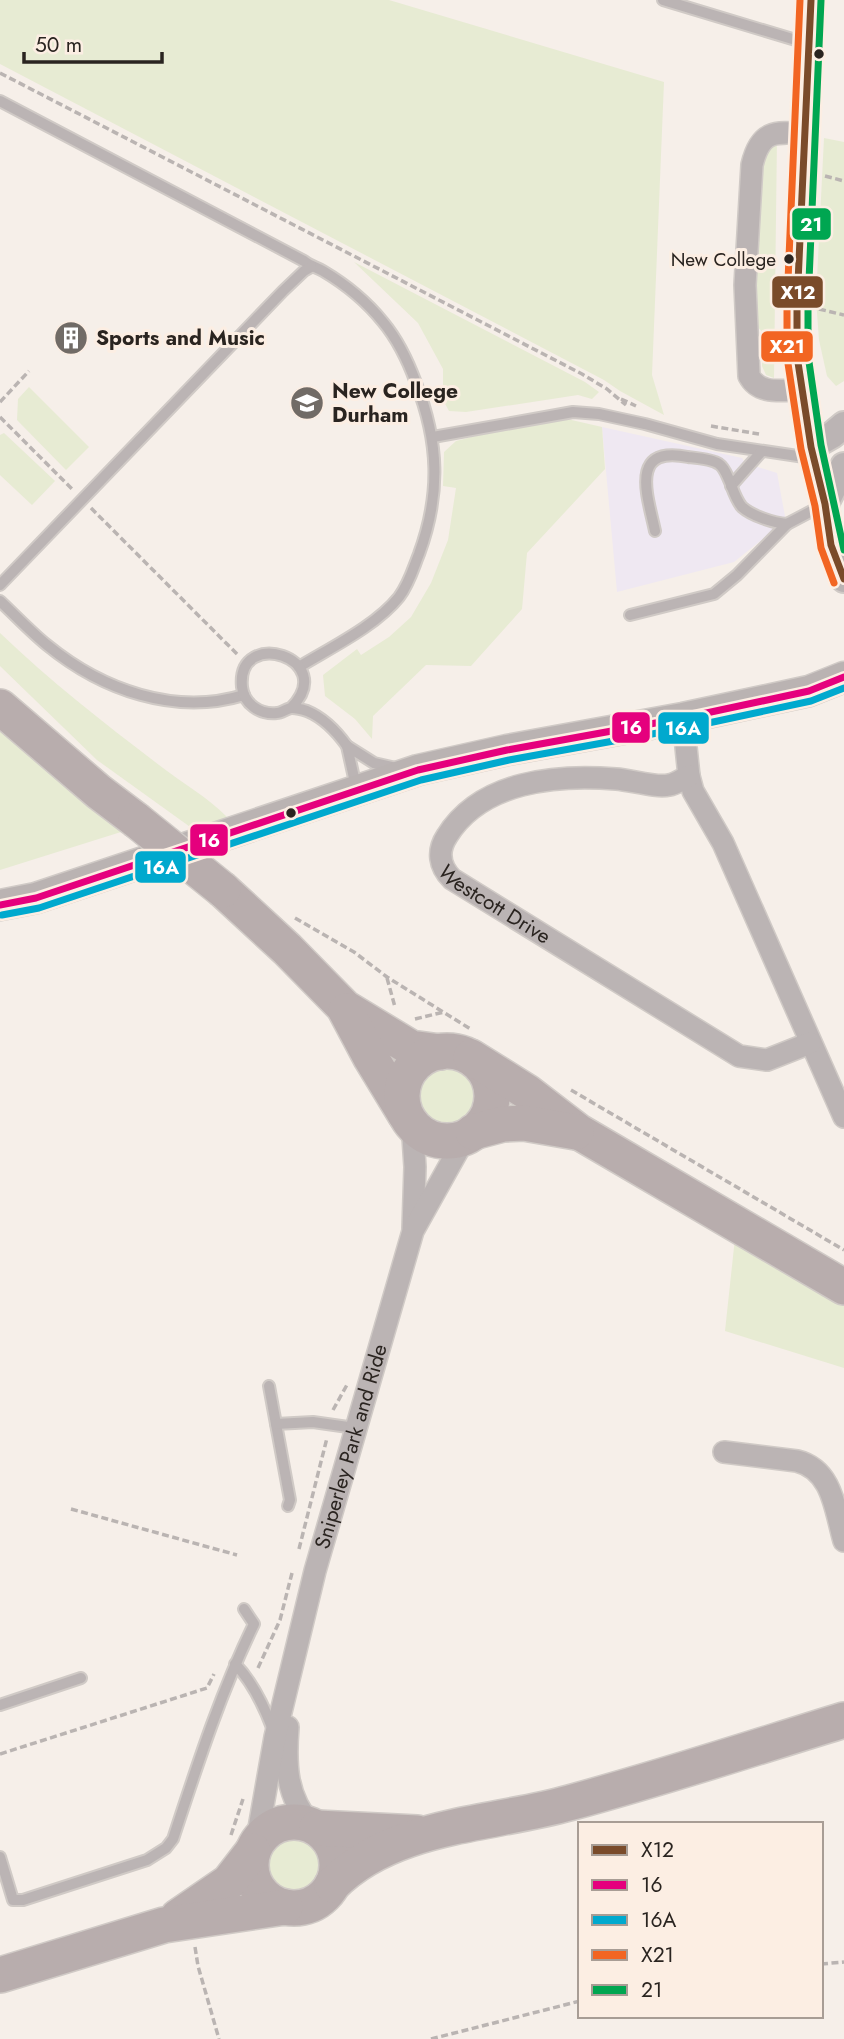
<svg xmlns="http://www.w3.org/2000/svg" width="844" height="2039" viewBox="0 0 844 2039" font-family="Jost,sans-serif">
<rect width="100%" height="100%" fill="#f6efe9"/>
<polygon fill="#efe8f2" points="602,427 742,458 745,463 777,473 787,527 774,530 734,562 617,592"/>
<g fill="#e7ebd3">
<polygon points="0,0 389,0 664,82 652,375 664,415 620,391 604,380 0,64"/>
<polygon points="777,138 774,378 766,375 762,366 763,333 755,324 761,165 765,151"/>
<polygon points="824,138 844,142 844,381 836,386 827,376 819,340 816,299"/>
<polygon points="354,262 585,382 599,392 592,399 578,395 466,412 449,411 443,400 443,369 418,323"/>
<polygon points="29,387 89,447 66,470 17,420 18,399"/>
<polygon points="563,418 602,427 605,469 527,553 522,609 471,666 426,665 373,716 372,739 355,719 325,696 323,675 357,649 361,655 389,637 411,617 431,583 448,540 456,488 443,486 444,452 456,441 511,427"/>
<polygon points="4,433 55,481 32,505 0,475 0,435"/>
<path d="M0 633C50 681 104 723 159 765 182 783 208 797 228 818L193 829 97 760 0 666Z"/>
<polygon points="0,722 121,832 0,870"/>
<circle cx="448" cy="1097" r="30"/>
<polygon points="735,1238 844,1305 844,1368 725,1331"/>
<circle cx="294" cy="1863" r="30"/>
</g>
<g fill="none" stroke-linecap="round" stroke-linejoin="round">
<g stroke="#d0cac6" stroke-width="14">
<g id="service">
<polyline points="663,0 809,44"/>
<path d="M0 101 304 261C310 266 316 267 323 271 345 284 367 302 383 322 398 340 408 361 416 383 439 442 441 494 419 554 413 569 409 584 399 597 376 626 330 648 299 667"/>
<polyline points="433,437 573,412 599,414 645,424 717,444 811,458"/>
<polyline points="731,486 762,451"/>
<path d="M655 531C648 497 628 445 688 457 697 458 712 459 719 464 725 468 727 476 730 482 733 490 736 500 742 507 752 516 774 523 787 524"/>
<polyline points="0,585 283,291 304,271 311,267"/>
<path d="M0 601C16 616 31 632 47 645 102 690 175 716 244 695"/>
<polyline points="630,615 714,594 737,575 787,524 823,505"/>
<path d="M291 708C340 658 236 626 242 687 244 704 260 715 277 713 282 713 287 708 292 708 295 708 304 710 307 711 324 718 337 732 347 746"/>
<polyline points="356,787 347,746 374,763 396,768"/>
<polyline points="269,1386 290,1500 288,1506"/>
<polyline points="276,1424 313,1422 355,1428"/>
<path d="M235 1664C253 1682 264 1706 273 1730"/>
<polyline points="0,1705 81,1678"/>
<path d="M0 1857 13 1900H23L147 1860 166 1848 173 1839C197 1766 220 1694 254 1624L244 1609"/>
</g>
</g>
<g stroke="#d0cac6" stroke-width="24">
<g id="minor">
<path d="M801 390C781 390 759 395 749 376L745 285 752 165C760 131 774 131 805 134"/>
<polyline points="683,718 689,776 693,791 723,843 844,1117"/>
<path id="s1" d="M689 776C682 779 676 784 669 785 656 788 631 780 616 779 557 774 481 781 447 836 437 851 439 866 452 879L739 1056 767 1060 810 1043"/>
<polyline points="412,1122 415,1167 413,1228"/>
<path d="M724 1452 797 1461C833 1470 835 1510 844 1541"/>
<path d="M288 1727C285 1765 286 1797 312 1826"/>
<path id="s2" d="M256 1845 275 1737 315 1571 413 1231 466 1136"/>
</g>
</g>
<g stroke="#d0cac6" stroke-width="30">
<g id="tertiary">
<polyline points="811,0 797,304 797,356 811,447 825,504 831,545 844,579"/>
<polyline points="811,447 832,435 844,425"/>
<polyline points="825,504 844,466"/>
</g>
</g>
<g stroke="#d0cac6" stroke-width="33">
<polyline id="secondary" points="0,905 36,898 418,770 507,750 683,718 809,691 844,677"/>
</g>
<g stroke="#d0cac6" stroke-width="38">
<g id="trunk">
<polyline points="0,707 99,792 136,820"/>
<polyline points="223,890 287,949 345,1008 411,1048 440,1052"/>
<polyline points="346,1011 371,1058 405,1114"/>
<circle cx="447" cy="1096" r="45"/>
<polyline points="471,1057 527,1092 579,1132 844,1287"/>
<polyline points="473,1132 503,1124 524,1123 576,1132"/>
<circle cx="294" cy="1865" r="43"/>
<polyline points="317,1828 417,1833"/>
<path d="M332 1885C392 1824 491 1825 569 1803 662 1778 753 1748 844 1720"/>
<polyline points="178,1917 229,1882 253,1851"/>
<polyline points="0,1975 164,1925 285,1907"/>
</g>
</g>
<g stroke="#bab4b2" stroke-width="3.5" stroke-dasharray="7 3.5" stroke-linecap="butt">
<polyline points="0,73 582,374 607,389 626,405"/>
<polyline points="825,176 844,181"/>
<polyline points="819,309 844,315"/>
<polyline points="621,399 636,406"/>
<polyline points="0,402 29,371"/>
<polyline points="0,417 73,490"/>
<polyline points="711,426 759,434"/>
<polyline points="91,508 239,656"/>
<polyline points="295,918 354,952 387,977 472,1030"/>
<polyline points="387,978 395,1007"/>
<polyline points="415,1019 444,1012"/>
<polyline points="571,1090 844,1250"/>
<polyline points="333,1410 348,1383"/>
<polyline points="71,1509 237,1555"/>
<polyline points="299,1549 327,1438"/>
<polyline points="258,1668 280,1620 292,1573"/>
<polyline points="0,1754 207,1688 214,1674"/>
<polyline points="231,1835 243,1799"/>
<polyline points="195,1947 198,1966 219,2039"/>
<polyline points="821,1964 844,1962"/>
<polyline points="431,2039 580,2001"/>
</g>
<use href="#service" stroke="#bbb4b4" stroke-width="10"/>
<use href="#minor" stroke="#bbb4b4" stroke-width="21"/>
<use href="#tertiary" stroke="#bbb4b4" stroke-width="26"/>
<use href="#secondary" stroke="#bab3b2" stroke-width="30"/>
<use href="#trunk" stroke="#b8adad" stroke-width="35"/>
<g stroke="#d0cac6" stroke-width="38" stroke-linecap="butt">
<polyline id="trunk-bridge" points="136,820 223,890"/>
</g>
<use href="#trunk-bridge" stroke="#b8adad" stroke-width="35"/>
<g stroke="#fceee3" stroke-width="12">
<polyline id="bus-1" points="811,0 797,304 797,356 811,447 825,504 831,545 844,579"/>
</g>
<g stroke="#fceee3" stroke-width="12">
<polyline id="bus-2" points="0,905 36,898 418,770 507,750 683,718 809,691 844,677"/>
</g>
<g stroke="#fceee3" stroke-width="12">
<polyline id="bus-3" points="2,915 39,908 421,780 509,760 685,728 811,701 844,688"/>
</g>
<g stroke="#fceee3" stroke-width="12">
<polyline id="bus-4" points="800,0 787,304 787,357 801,449 815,506 821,548 834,583"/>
</g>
<g stroke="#fceee3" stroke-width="12">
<polyline id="bus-5" points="821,0 808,304 808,355 821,445 844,550"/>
</g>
<use href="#bus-1" stroke="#7a4b2a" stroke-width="7"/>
<use href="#bus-2" stroke="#e5007d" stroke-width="7"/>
<use href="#bus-3" stroke="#00a9ce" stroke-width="7"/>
<use href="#bus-4" stroke="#f26522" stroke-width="7"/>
<use href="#bus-5" stroke="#00a651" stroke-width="7"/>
</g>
<defs>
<g id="building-disc" transform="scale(1.75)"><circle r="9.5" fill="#716b66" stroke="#fceee3"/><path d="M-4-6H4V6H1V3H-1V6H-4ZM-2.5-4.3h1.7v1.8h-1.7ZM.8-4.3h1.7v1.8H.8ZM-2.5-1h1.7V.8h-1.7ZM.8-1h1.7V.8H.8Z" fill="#fff"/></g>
<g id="university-disc" transform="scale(1.75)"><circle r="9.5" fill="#716b66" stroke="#fceee3"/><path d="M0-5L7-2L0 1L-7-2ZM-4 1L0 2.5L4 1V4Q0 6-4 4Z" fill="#fff"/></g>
</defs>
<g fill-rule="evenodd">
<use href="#building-disc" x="71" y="338"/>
<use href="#university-disc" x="307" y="403"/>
</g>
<g fill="#2a2420" stroke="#fceee3" stroke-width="2.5">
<circle cx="819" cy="54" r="6"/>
<circle cx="789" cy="259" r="6"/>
<circle cx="291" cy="813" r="6"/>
</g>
<g text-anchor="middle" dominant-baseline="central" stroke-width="6" stroke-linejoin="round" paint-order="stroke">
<g font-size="19" fill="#2a2420" stroke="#fceee3" text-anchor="end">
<text x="776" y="259">New College</text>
</g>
<g font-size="21" font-weight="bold" fill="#2a2420" stroke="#fceee3" text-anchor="start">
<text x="96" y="338">Sports and Music</text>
<text x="332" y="391">New College<tspan x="332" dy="24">Durham</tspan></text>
</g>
<g font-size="21" fill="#2a2420" stroke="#fceee3">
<text stroke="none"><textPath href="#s1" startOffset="360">Westcott Drive</textPath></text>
<text stroke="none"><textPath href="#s2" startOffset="410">Sniperley Park and Ride</textPath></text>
</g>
</g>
<g stroke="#fceee3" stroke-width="2.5">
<rect x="791" y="207" width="41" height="34" rx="7" fill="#00a651"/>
<rect x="771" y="275" width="53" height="34" rx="7" fill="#7a4b2a"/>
<rect x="760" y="330" width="54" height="33" rx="7" fill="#f26522"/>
<rect x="611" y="711" width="40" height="33" rx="7" fill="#e5007d"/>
<rect x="657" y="711" width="53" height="34" rx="7" fill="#00a9ce"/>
<rect x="189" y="823" width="40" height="34" rx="7" fill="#e5007d"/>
<rect x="134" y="850" width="53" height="34" rx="7" fill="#00a9ce"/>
</g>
<g font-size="19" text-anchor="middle" font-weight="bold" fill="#fff">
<text x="811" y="231">21</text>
<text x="798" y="299">X12</text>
<text x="787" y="353">X21</text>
<text x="631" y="734">16</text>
<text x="683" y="735">16A</text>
<text x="209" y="847">16</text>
<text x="161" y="874">16A</text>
</g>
<rect x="578" y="1822" width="245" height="196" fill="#fceee3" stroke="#a89d95" stroke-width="2"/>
<rect x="592" y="1845" width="35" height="10" fill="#7a4b2a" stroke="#a89d95" stroke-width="2"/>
<text x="641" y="1857" font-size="21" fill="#2a2420">X12</text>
<rect x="592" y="1880" width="35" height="10" fill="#e5007d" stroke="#a89d95" stroke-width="2"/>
<text x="641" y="1892" font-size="21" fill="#2a2420">16</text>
<rect x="592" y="1915" width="35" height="10" fill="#00a9ce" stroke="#a89d95" stroke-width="2"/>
<text x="641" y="1927" font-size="21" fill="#2a2420">16A</text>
<rect x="592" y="1950" width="35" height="10" fill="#f26522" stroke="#a89d95" stroke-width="2"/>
<text x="641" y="1962" font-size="21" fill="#2a2420">X21</text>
<rect x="592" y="1985" width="35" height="10" fill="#00a651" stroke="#a89d95" stroke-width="2"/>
<text x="641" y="1997" font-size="21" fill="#2a2420">21</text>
<path d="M24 52v10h138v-10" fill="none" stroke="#2a2420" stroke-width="3.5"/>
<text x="35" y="52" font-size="21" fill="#2a2420" stroke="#fceee3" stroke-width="5" paint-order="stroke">50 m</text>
</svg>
